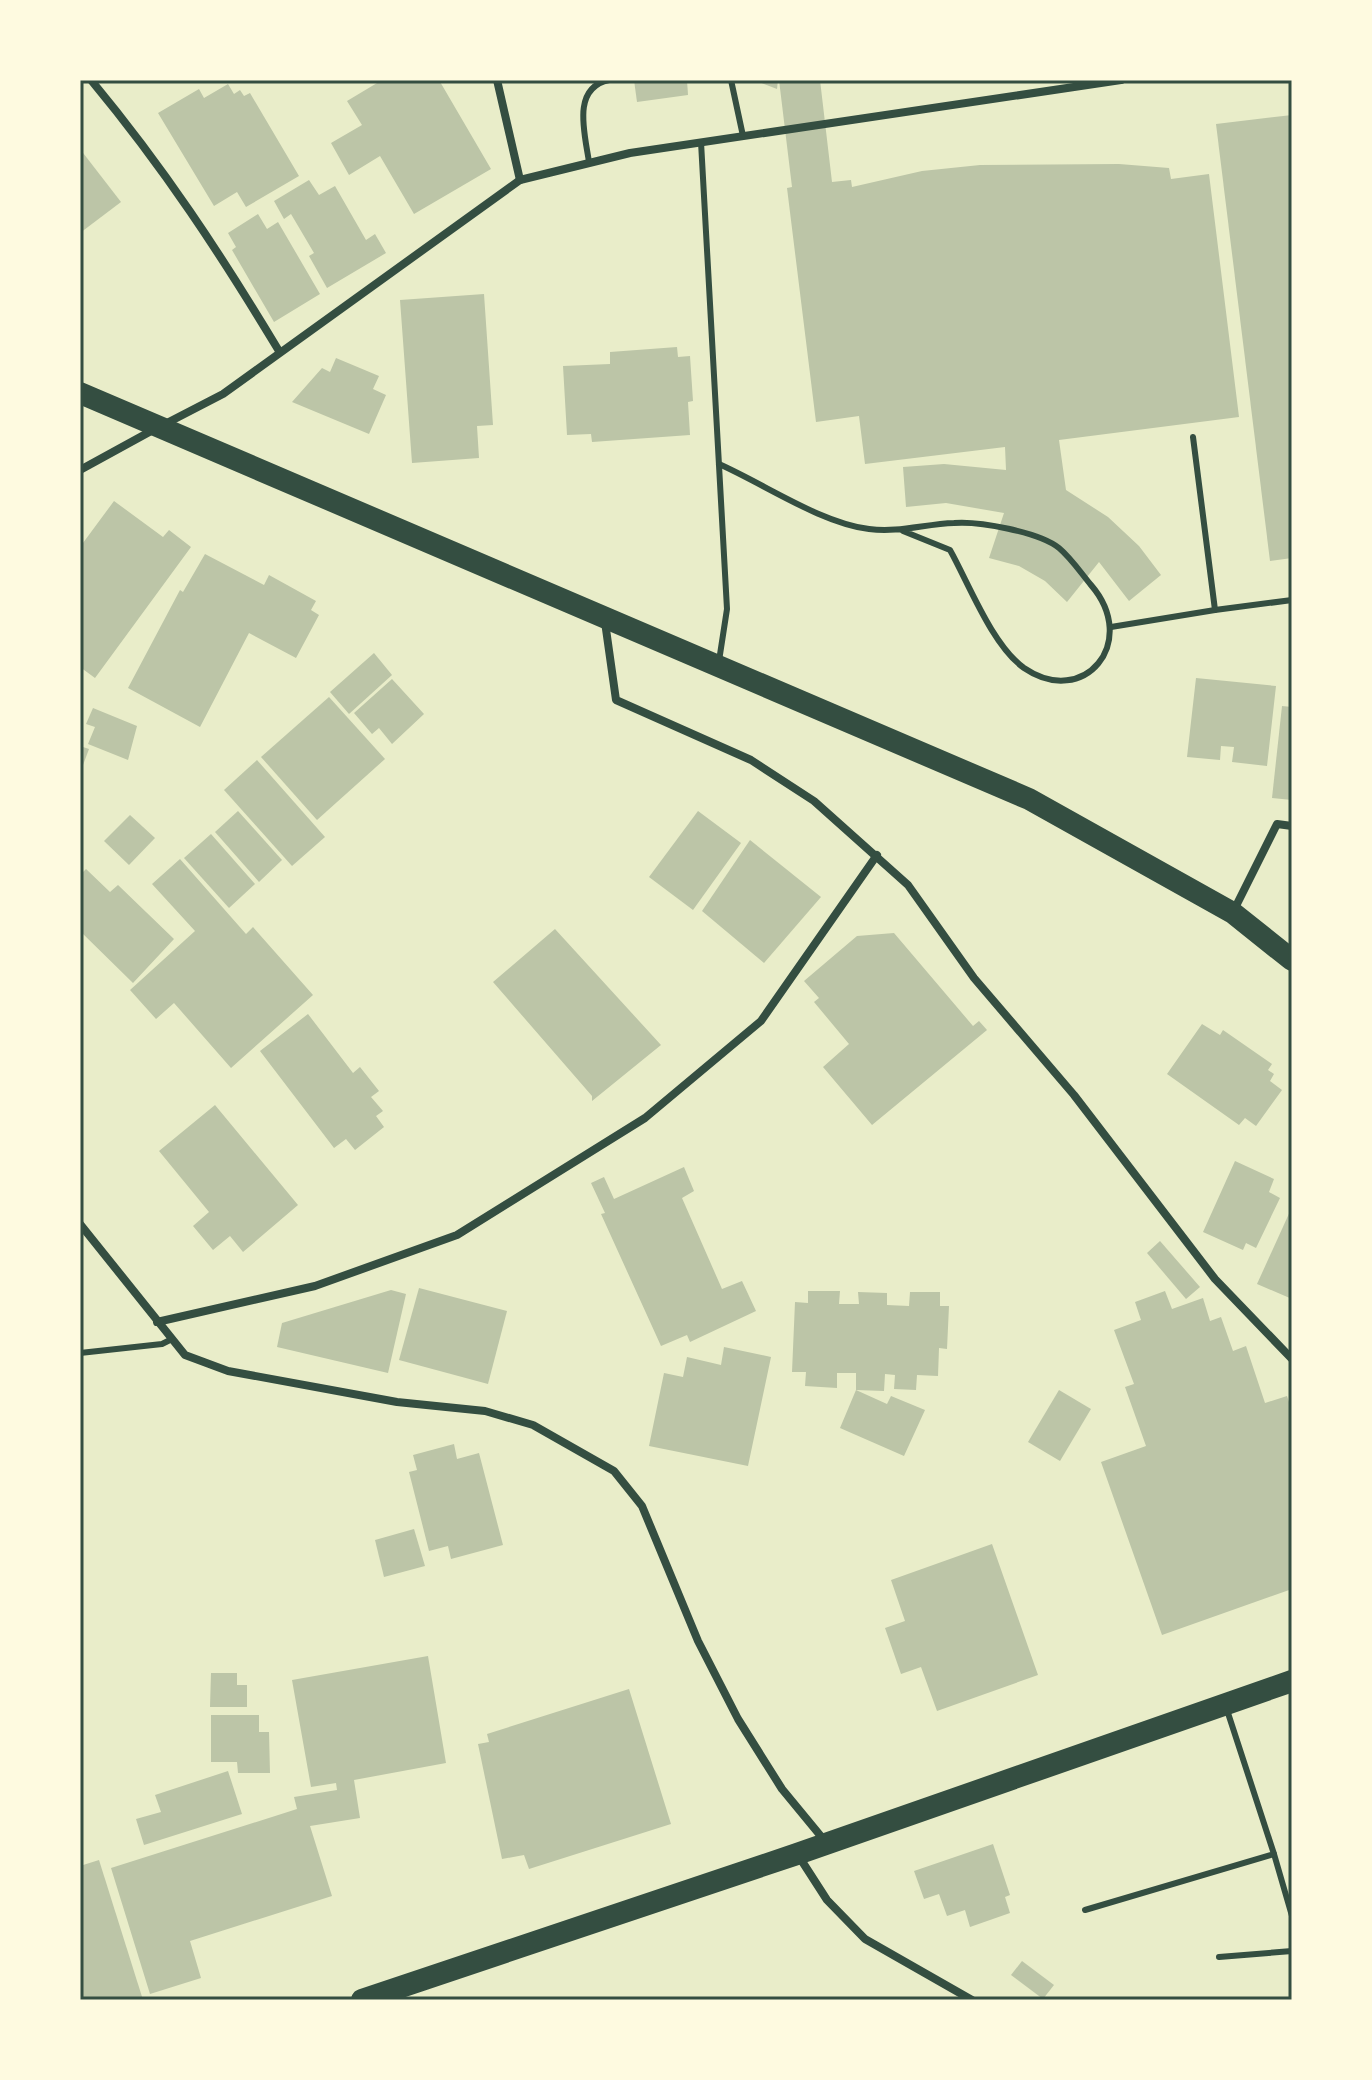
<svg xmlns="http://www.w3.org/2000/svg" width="1372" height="2080" viewBox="0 0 1372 2080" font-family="Barlow,sans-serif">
<rect width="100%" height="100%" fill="#e9edc9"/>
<g fill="#bcc5a7">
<polygon points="382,80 439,80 491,169 414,214 380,156 349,175 331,143 362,125 347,101"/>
<polygon points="634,80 687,80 688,95 637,102"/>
<polygon points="754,80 778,80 777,89"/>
<polygon points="779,80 820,80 832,182 851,180 852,187 922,171 980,165 1119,164 1169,168 1171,179 1209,174 1239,417 1059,440 1066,490 1108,517 1139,546 1161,575 1129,601 1099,562 1067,602 1045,581 1019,566 989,558 1004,513 946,503 906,507 903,467 944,464 1006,470 1005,447 865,464 859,416 816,422 787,188 792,187"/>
<polygon points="228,84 234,94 240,90 244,96 250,93 299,176 246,207 237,192 214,206 158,113 199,89 204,98"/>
<polygon points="1292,115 1292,558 1270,561 1216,124"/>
<polygon points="80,149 121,202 80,233"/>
<polygon points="309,180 319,195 335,186 366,240 375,234 386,253 327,288 309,256 314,253 291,214 284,219 274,201"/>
<polygon points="258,214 267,229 278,222 320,294 274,322 232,250 236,247 228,233"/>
<polygon points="484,294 493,425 477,426 479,458 412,463 400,300"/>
<polygon points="677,347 678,357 690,356 693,401 688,402 690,435 592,442 591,434 567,435 563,366 610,364 610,352"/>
<polygon points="336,358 379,376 373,389 386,395 369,434 292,402 322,368 330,372"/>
<polygon points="114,501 163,537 169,530 191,547 95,678 80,667 80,547"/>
<polygon points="205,554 264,585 269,575 316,601 311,610 319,615 296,658 249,633 200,727 128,688 180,590 183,592"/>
<polygon points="374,653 392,675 349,714 330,692"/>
<polygon points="1196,678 1276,686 1267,766 1232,762 1234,747 1221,746 1220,760 1187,757"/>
<polygon points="392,679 424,714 392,744 379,728 372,734 354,713"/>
<polygon points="329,697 385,759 317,820 261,757"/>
<polygon points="1282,706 1292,707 1292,800 1272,798"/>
<polygon points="93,708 137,726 128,760 88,744 95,727 86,724"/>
<polygon points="80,746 89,749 80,773"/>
<polygon points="257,760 325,837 292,866 224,790"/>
<polygon points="238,811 282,860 259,882 215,832"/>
<polygon points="698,811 741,843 693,910 649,877"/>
<polygon points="130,815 155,838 129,865 104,841"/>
<polygon points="211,834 255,884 229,908 184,858"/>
<polygon points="750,840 821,897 764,963 702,911"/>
<polygon points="180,859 246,934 253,927 313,995 231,1068 174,1003 156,1019 130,990 195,931 152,884"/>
<polygon points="86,869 110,892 118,885 174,939 133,983 80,931 80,875"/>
<polygon points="555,929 661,1045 592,1101 592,1096 493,982"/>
<polygon points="894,933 973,1026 979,1021 987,1030 872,1125 823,1067 849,1044 814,1002 819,998 804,981 857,936"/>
<polygon points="308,1014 353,1073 360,1067 379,1091 371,1097 383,1111 376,1116 384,1127 355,1150 346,1139 334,1148 260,1051"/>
<polygon points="1202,1024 1220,1035 1223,1030 1272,1064 1268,1070 1274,1074 1270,1081 1282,1090 1256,1126 1245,1118 1239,1125 1167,1074"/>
<polygon points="215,1105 298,1205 243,1252 230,1236 213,1250 193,1226 209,1212 159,1151"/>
<polygon points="1235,1161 1274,1179 1269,1192 1280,1198 1256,1248 1246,1243 1243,1250 1203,1232"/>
<polygon points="684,1167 694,1191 682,1198 722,1289 742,1281 756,1311 690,1342 687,1335 661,1346 601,1214 605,1213 591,1183 604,1177 614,1199"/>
<polygon points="1292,1207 1292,1299 1257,1284"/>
<polygon points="1160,1241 1200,1287 1186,1299 1147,1253"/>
<polygon points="419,1288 507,1311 488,1384 399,1360"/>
<polygon points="391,1290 406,1294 388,1373 277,1347 282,1323"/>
<polygon points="808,1291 840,1291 839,1304 859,1304 858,1292 887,1293 887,1305 909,1306 910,1292 940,1292 940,1306 949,1306 947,1349 939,1348 938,1376 917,1375 916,1390 894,1389 895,1375 885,1374 884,1391 856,1390 856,1373 837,1373 837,1388 805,1386 806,1372 792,1372 795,1302 808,1303"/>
<polygon points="1165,1291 1172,1309 1203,1298 1210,1321 1221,1317 1233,1351 1246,1346 1265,1403 1287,1396 1292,1411 1292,1589 1162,1635 1101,1462 1146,1446 1125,1387 1134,1384 1114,1330 1141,1320 1135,1302"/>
<polygon points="724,1347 771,1357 748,1466 649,1446 664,1373 683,1377 687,1357 721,1365"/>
<polygon points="856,1390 887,1404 891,1396 925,1410 904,1456 840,1428"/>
<polygon points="1059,1390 1091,1409 1060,1461 1028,1442"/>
<polygon points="454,1444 457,1459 479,1453 503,1545 451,1559 448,1546 429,1551 409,1472 417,1470 413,1455"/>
<polygon points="414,1529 425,1566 384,1577 375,1540"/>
<polygon points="992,1544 1038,1675 937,1711 921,1667 901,1674 885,1628 905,1621 891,1580"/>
<polygon points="428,1656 446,1763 354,1780 360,1818 310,1826 332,1896 190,1941 201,1978 150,1994 111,1868 297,1809 294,1797 337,1790 336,1783 311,1787 292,1680"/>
<polygon points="211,1673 237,1673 237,1685 247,1685 247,1707 210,1707"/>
<polygon points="629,1689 671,1824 529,1869 524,1855 502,1859 478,1744 489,1742 487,1734"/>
<polygon points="211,1715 259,1715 259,1732 269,1732 270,1773 238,1773 237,1762 211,1762"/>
<polygon points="228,1771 242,1814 144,1845 136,1819 161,1812 155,1795"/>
<polygon points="993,1844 1010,1895 1005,1897 1010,1913 970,1927 965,1910 947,1916 939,1894 924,1899 914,1871"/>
<polygon points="99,1860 143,2000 80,2000 80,1866"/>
<polygon points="1022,1961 1054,1985 1043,1999 1011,1975"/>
</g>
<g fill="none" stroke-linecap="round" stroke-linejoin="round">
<g stroke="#344e41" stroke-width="6">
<polyline points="731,80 743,136"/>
<polyline points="701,142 727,609 719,661"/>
<path d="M589 162C585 134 571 88 609 80"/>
<path d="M719 464C766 485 821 523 869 529 898 533 925 524 954 523 979 521 1039 532 1059 548 1071 558 1081 573 1091 585 1140 642 1084 709 1024 668 992 645 969 584 950 550L903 531"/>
<polyline points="1215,610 1292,600"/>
<polyline points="1111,627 1215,610 1193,437"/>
<polyline points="80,1353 162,1344 172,1339"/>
<polyline points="1274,1854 1292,1916"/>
<polyline points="1085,1910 1274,1854 1227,1710"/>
<polyline points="1219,1957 1292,1951"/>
</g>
<g stroke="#344e41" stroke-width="8">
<path d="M91 80C164 168 220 253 279 351"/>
<polyline points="497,80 520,180"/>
<polyline points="165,424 223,394 520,180 630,153 1121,80"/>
<polyline points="80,470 153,430"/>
<polyline points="605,622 616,700 751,760 814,801 908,885 974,978 1074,1095 1215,1279 1292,1359"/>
<polyline points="1233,912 1277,824 1292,826"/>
<polyline points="80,1224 185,1355 228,1371 397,1402 485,1411 533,1425 614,1471 642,1506 698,1641 738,1719 782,1789 824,1840"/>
<polyline points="157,1322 315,1286 457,1235 645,1118 761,1021 877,855"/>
<polyline points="798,1855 827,1900 865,1939 972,2000"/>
</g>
<g stroke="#344e41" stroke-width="22">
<polyline points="80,393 1029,799 1233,913 1292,960"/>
<polyline points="362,2000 797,1854 1292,1681"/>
</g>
</g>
<rect width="1372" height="2080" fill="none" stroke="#fefae0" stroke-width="164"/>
<rect x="82" y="82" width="1208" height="1916" fill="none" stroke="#344e41" stroke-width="3"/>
</svg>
